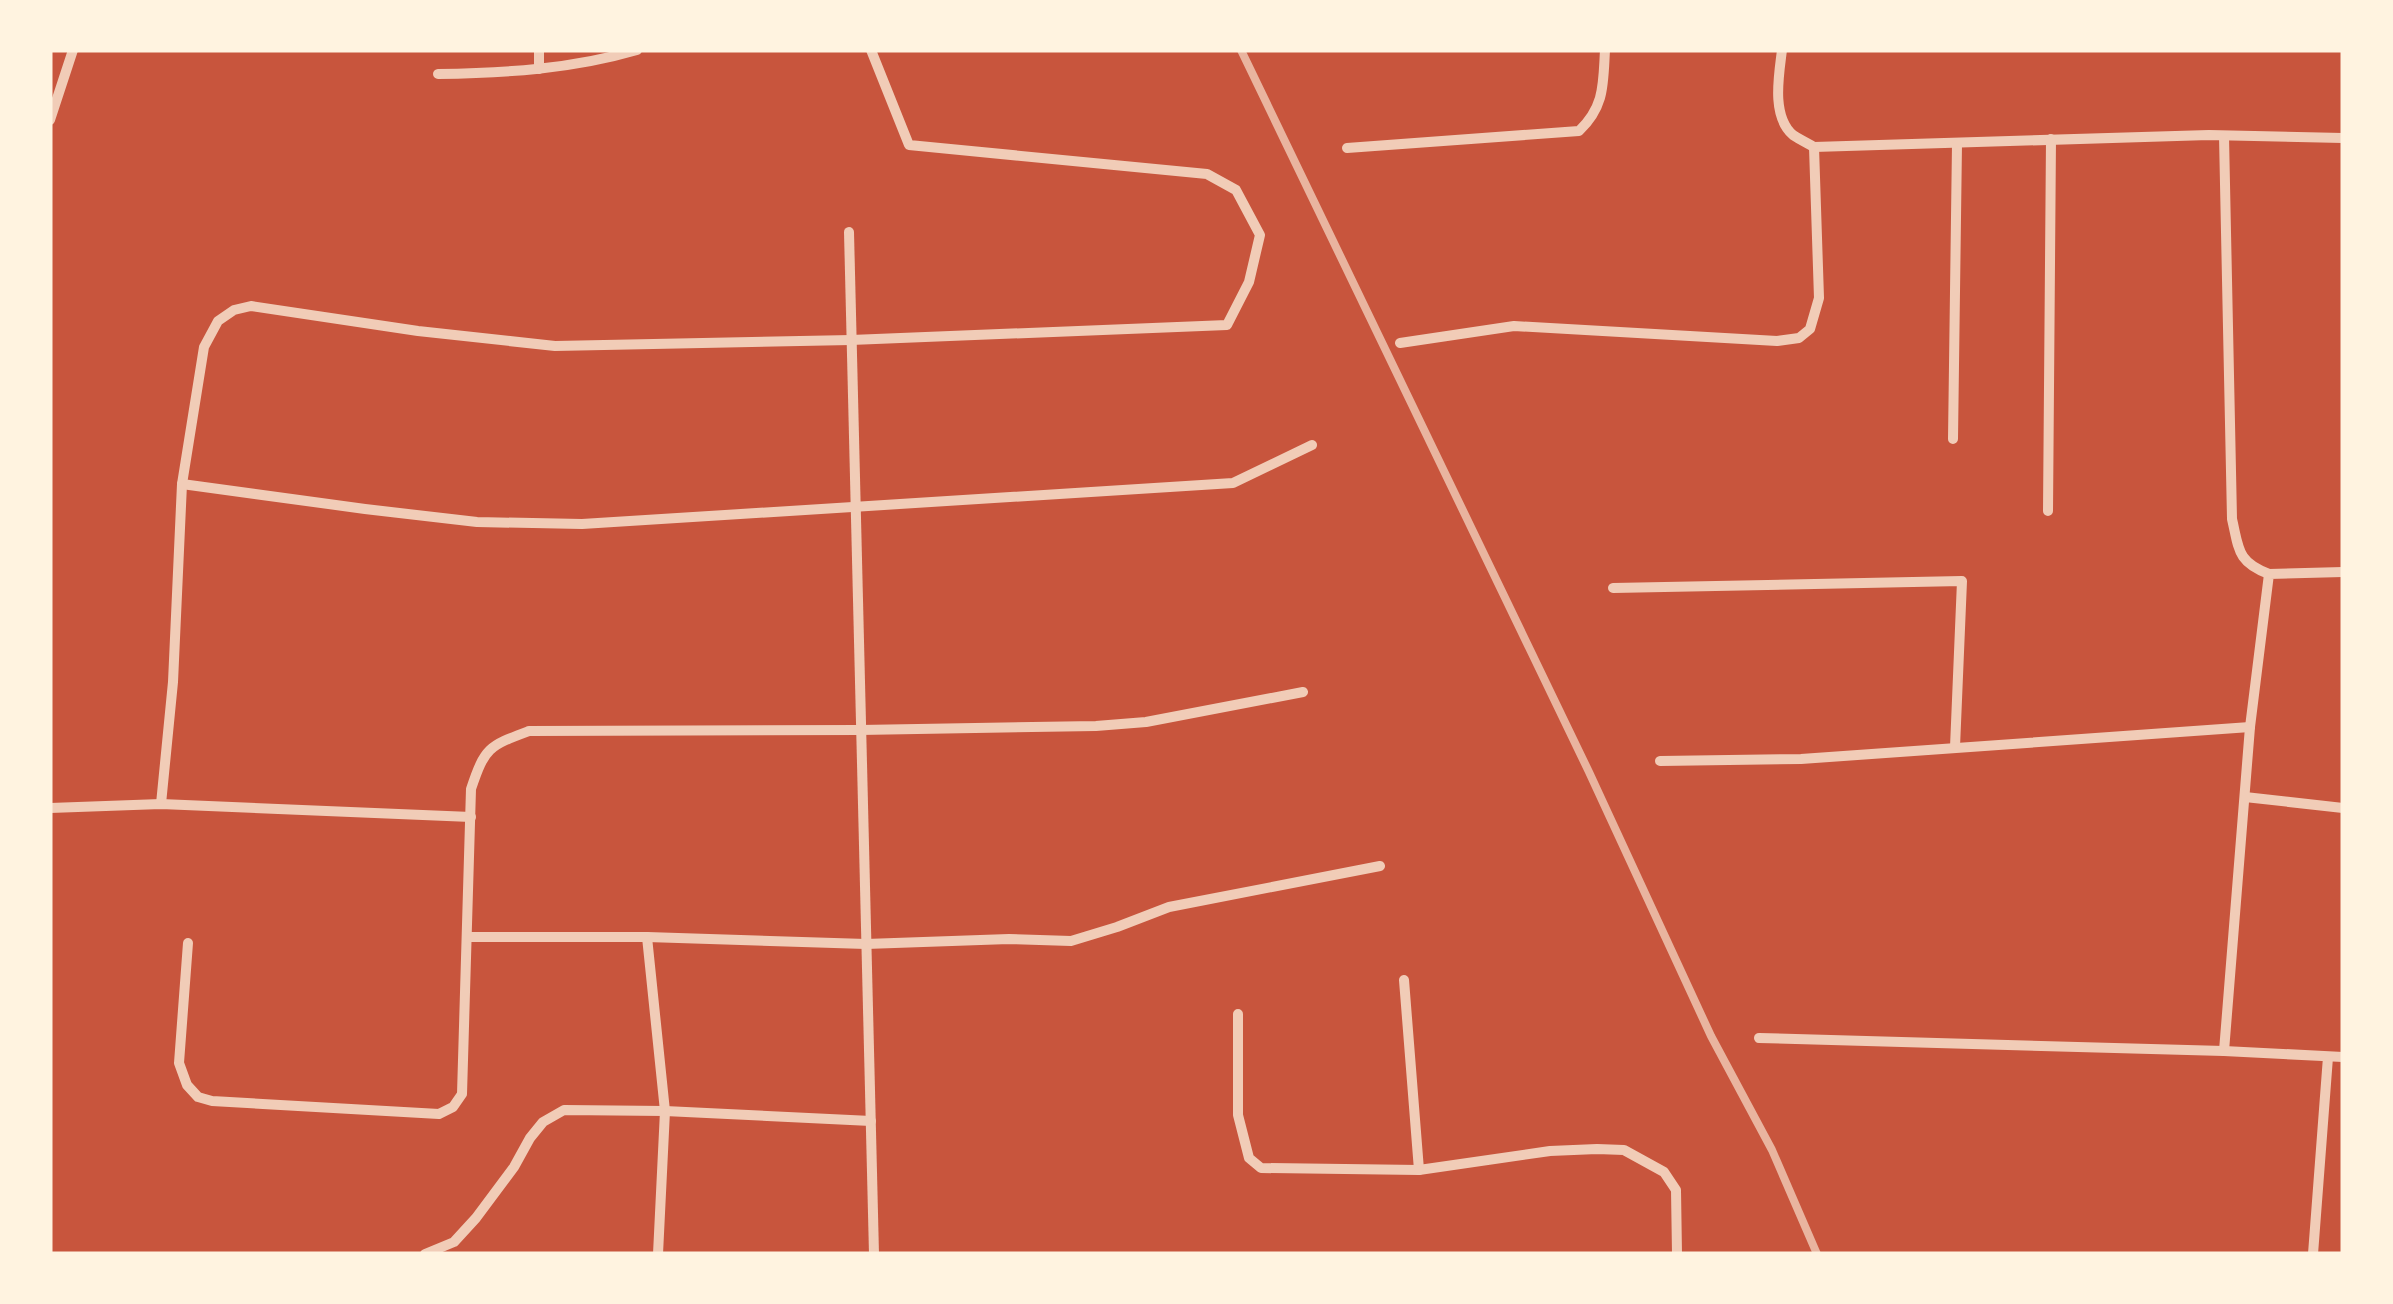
<svg xmlns="http://www.w3.org/2000/svg" width="2393" height="1304" viewBox="0 0 2393 1304" font-family="Mulish,sans-serif">
<rect width="100%" height="100%" fill="#c8553d"/>
<g fill="none" stroke-linecap="round" stroke-linejoin="round">
<g stroke="#f1ccb7" stroke-width="10">
<path d="M1782 50C1779 75 1771 116 1793 135 1799 139 1807 143 1814 147L2209 135 2343 138"/>
<polyline points="539,69 539,50"/>
<path d="M438 74C506 73 572 69 637 50"/>
<polyline points="50,120 73,50"/>
<path d="M2224 136 2232 519C2239 549 2237 562 2269 574"/>
<path d="M1347 148 1579 131C1605 106 1603 84 1605 50"/>
<polyline points="849,232 874,1254"/>
<polyline points="1400,343 1514,326 1777,341 1799,338 1810,329 1819,298 1814,147"/>
<polyline points="1953,439 1957,144"/>
<polyline points="182,484 365,509 477,522 582,524 1233,483 1312,445"/>
<polyline points="2048,511 2051,139"/>
<polyline points="1613,588 1962,581 1955,747"/>
<polyline points="1660,761 1801,759 2250,727"/>
<polyline points="2245,797 2343,808"/>
<polyline points="161,804 173,682 182,484 204,347 218,321 234,310 251,306 418,331 555,346 851,340 1227,325 1249,282 1260,235 1236,190 1207,174 909,145 871,50"/>
<polyline points="50,808 161,804 471,817"/>
<polyline points="467,937 647,937 866,944 1009,939 1071,941 1117,927 1169,907 1380,866"/>
<polyline points="647,937 665,1111 658,1254"/>
<path d="M188 943 179 1063 187 1085 198 1097 212 1101 439 1114 453 1107 462 1094 471 789C485 747 489 746 529 731L860 730 1096 726 1146 722 1303 692"/>
<polyline points="1404,980 1419,1170"/>
<polyline points="1238,1014 1238,1115 1249,1158 1261,1168 1419,1170 1550,1151 1597,1149 1624,1150 1664,1172 1676,1190 1677,1254"/>
<polyline points="1759,1038 2224,1051 2343,1057"/>
<polyline points="2224,1051 2250,727 2269,574 2343,572"/>
<polyline points="425,1254 454,1242 476,1218 514,1167 530,1138 543,1122 564,1110 665,1111 871,1121"/>
<polyline points="2313,1254 2328,1057"/>
</g>
<polyline stroke="#e9b49f" stroke-width="8" points="1241,50 1589,772 1711,1036 1772,1150 1817,1254"/>
</g>
<rect width="2393" height="1304" fill="none" stroke="#fff3e0" stroke-width="105"/>
</svg>
